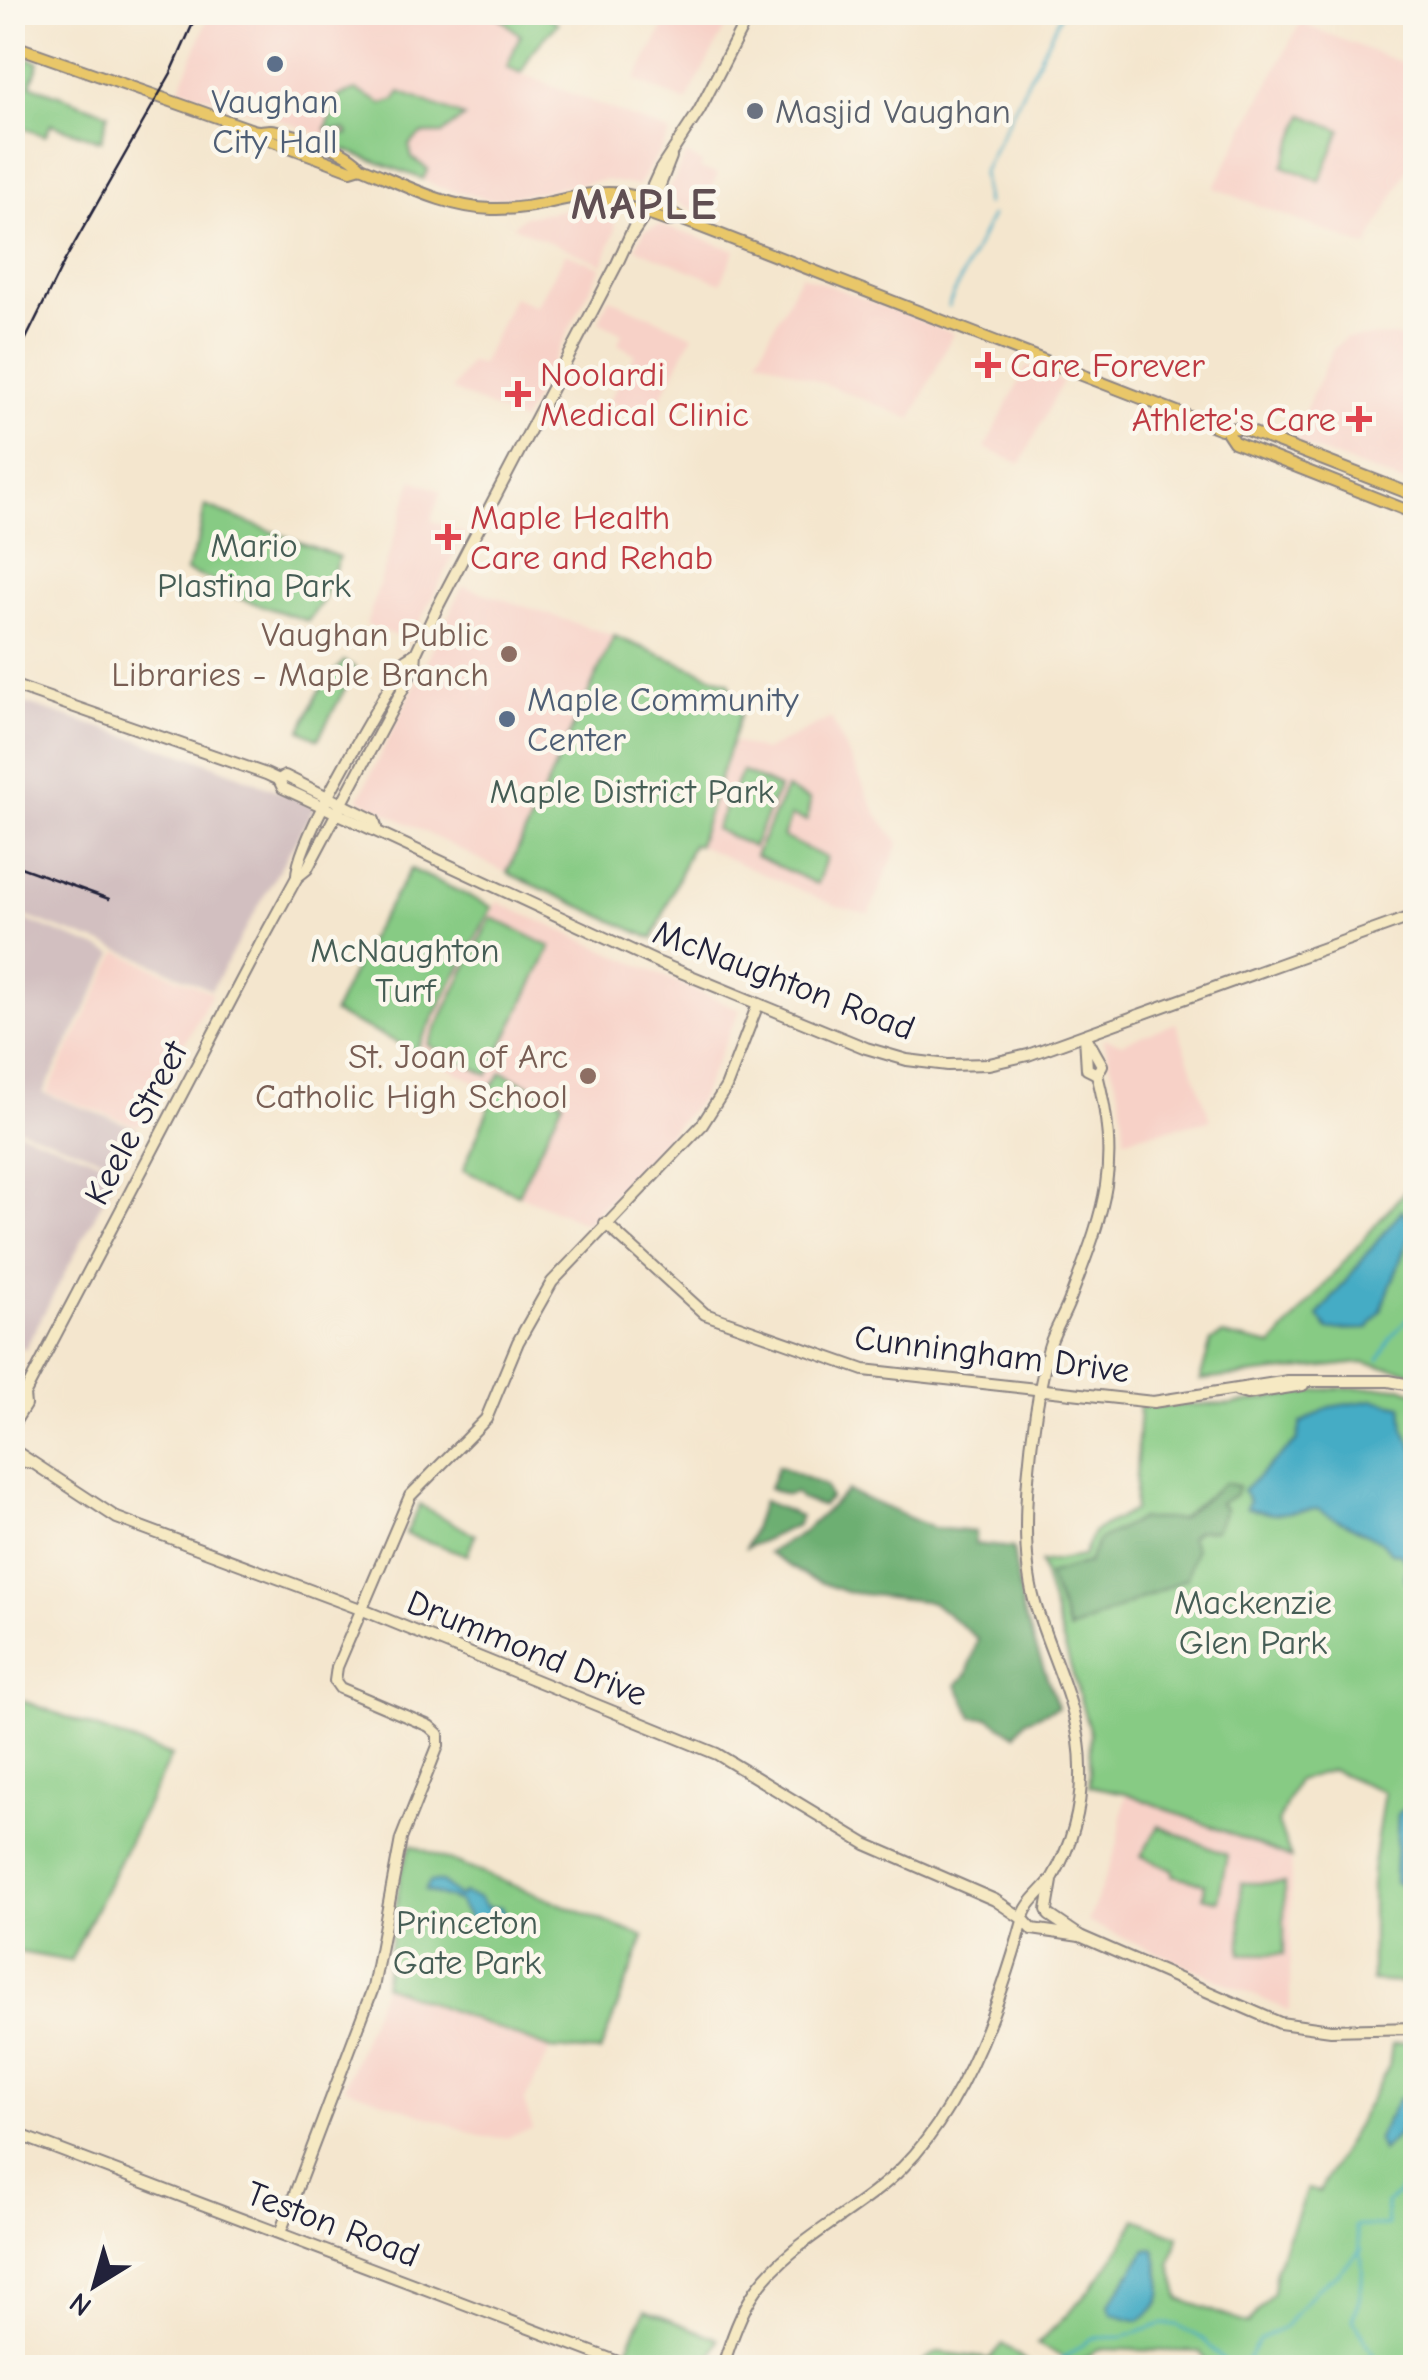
<svg xmlns="http://www.w3.org/2000/svg" width="1428" height="2380" viewBox="0 0 1428 2380" font-family="'Comic Neue',sans-serif">
<rect width="100%" height="100%" fill="#fbf7ec"/>
<filter id="ink" filterUnits="userSpaceOnUse"><feTurbulence type="fractalNoise" baseFrequency=".01" numOctaves="2"/><feDisplacementMap in="SourceGraphic" scale="20" xChannelSelector="R" yChannelSelector="G"/><feConvolveMatrix kernelMatrix="1 2 1 2 8 2 1 2 1" color-interpolation-filters="sRGB"/></filter>
<filter id="wash" filterUnits="userSpaceOnUse"><feTurbulence type="fractalNoise" baseFrequency=".0048" numOctaves="4" result="noise"/><feDisplacementMap in="SourceGraphic" scale="40" xChannelSelector="R" yChannelSelector="G"/><feGaussianBlur stdDeviation="2.25" result="paint"/><feColorMatrix in="noise" values="0 0 0 0 0 0 0 0 0 0 0 0 0 0 0 0 0 1.4 0 .05"/><feComposite in="paint" operator="in"/></filter>
<g filter="url(#wash)">
<rect width="100%" height="100%" fill="#f4e6ce"/>
<g fill="#f7d1c7">
<polygon points="210,13 495,13 520,35 507,68 671,133 638,186 605,180 492,200 438,187 304,128 180,88"/>
<polygon points="671,13 733,13 686,102 635,80"/>
<polygon points="1300,23 1415,68 1415,155 1367,247 1214,188"/>
<polygon points="686,154 702,163 700,169 718,174 700,212 665,198"/>
<polygon points="590,206 614,216 615,231 603,264 512,226 525,216"/>
<polygon points="660,225 735,250 721,283 635,248 645,230"/>
<polygon points="566,253 601,267 522,422 452,390 469,362 481,365 513,297 536,306"/>
<polygon points="801,275 953,333 912,419 758,357"/>
<polygon points="609,298 693,335 648,423 609,401 635,354 618,344 622,333 599,321"/>
<polygon points="1395,336 1415,344 1415,487 1299,444 1295,433 1333,349 1346,338"/>
<polygon points="1027,366 1062,382 1021,464 985,448"/>
<polygon points="413,480 441,491 431,520 465,533 410,641 366,625"/>
<polygon points="463,586 614,636 507,873 359,799"/>
<polygon points="831,718 877,814 899,843 869,914 833,905 698,845 734,742 764,751"/>
<polygon points="497,902 740,1010 698,1102 586,1224 463,1170 495,1092 418,1053"/>
<polygon points="118,952 212,993 139,1126 47,1093"/>
<polygon points="1176,1023 1211,1120 1125,1138 1120,1094 1103,1038 1121,1043"/>
<polygon points="1126,1793 1291,1858 1290,2011 1088,1922 1117,1847"/>
<polygon points="384,1985 551,2049 524,2102 533,2129 505,2138 485,2137 344,2087"/>
</g>
<g fill="#d2bfc0">
<polygon points="12,699 201,760 315,806 211,990 139,957 13,912"/>
<polygon points="13,915 114,954 43,1093 137,1128 120,1165 13,1126"/>
<polygon points="12,1129 120,1168 25,1349 13,1344"/>
</g>
<g fill="#87cb84" stroke="#547660" stroke-width="2.5">
<polygon points="495,13 544,13 558,23 532,52 521,73 507,67 520,35"/>
<polygon points="13,53 39,62 31,85 108,113 101,141 51,124 45,136 13,124"/>
<polygon points="356,90 383,104 396,100 400,92 464,117 442,134 421,134 409,145 412,158 428,169 423,179 331,145 328,135 348,134 346,130 326,129 339,96"/>
<polygon points="1304,115 1341,130 1320,181 1283,166"/>
<polygon points="205,506 339,557 324,599 308,621 226,594 221,584 186,571 198,542"/>
<polygon points="614,636 729,683 741,713 698,845 692,844 653,939 507,873"/>
<polygon points="344,661 356,668 318,739 301,730 319,691"/>
<polygon points="742,771 779,788 753,847 715,829"/>
<polygon points="786,789 810,800 807,821 791,816 783,837 826,858 817,884 755,856"/>
<polygon points="411,869 492,907 416,1051 333,1013 365,945"/>
<polygon points="491,917 551,947 488,1075 428,1045"/>
<polygon points="502,1072 563,1101 518,1194 463,1170 495,1093 490,1089"/>
<polygon points="1415,1179 1415,1372 1362,1363 1200,1380 1211,1341 1223,1335 1272,1346"/>
<polygon points="1401,1387 1415,1392 1415,1999 1402,1983 1372,1981 1372,1871 1384,1792 1332,1770 1297,1780 1278,1823 1291,1858 1126,1793 1090,1786 1090,1733 1040,1563 1083,1556 1093,1532 1134,1510 1140,1406 1233,1404 1333,1388"/>
<polygon points="420,1505 475,1535 467,1555 406,1534"/>
<polygon points="13,1697 171,1756 70,1961 13,1951"/>
<polygon points="1159,1826 1227,1855 1218,1901 1203,1897 1205,1884 1173,1875 1174,1870 1141,1856"/>
<polygon points="411,1845 644,1937 600,2052 551,2049 384,1985 401,1872"/>
<polygon points="1284,1883 1284,1954 1241,1954 1241,1883"/>
<path d="M1415 2041V2367H1211L1201 2352 1098 2349 1077 2364 1037 2344C1078 2306 1111 2270 1136 2219L1178 2236 1171 2264 1180 2299 1248 2324 1273 2292 1276 2267 1307 2189 1319 2192 1389 2066 1392 2044Z"/>
<polygon points="645,2310 718,2339 708,2367 671,2367 627,2350"/>
<polygon points="1003,2344 1034,2367 915,2367 939,2352 990,2359"/>
</g>
<g fill="#6daf72" stroke="#486856" stroke-width="2.5">
<polygon points="778,1466 825,1486 830,1498 821,1506 801,1499 796,1493 786,1495 769,1488"/>
<polygon points="1224,1483 1238,1486 1236,1495 1219,1503 1226,1509 1215,1530 1197,1531 1190,1537 1195,1549 1187,1578 1069,1631 1048,1575 1087,1563 1099,1540 1140,1519 1180,1519"/>
<polygon points="847,1491 933,1528 975,1532 975,1544 1013,1548 1022,1610 1058,1707 1026,1720 1015,1735 990,1718 973,1717 957,1685 967,1674 978,1639 932,1602 846,1592 809,1578 768,1553 803,1532"/>
<polygon points="763,1501 800,1516 797,1525 746,1548"/>
</g>
<g fill="#45acc5" stroke="#346780" stroke-width="2.5">
<polygon points="1402,1210 1413,1227 1381,1311 1368,1329 1328,1330 1318,1316"/>
<polygon points="1373,1400 1402,1406 1404,1429 1415,1451 1415,1594 1404,1577 1407,1564 1401,1554 1391,1553 1382,1542 1317,1509 1273,1514 1246,1508 1249,1501 1243,1490 1297,1441 1301,1423 1330,1407"/>
<polygon points="1405,1808 1415,1816 1410,1823 1413,1827 1405,1844 1400,1885 1395,1882 1398,1813"/>
<polygon points="430,1882 442,1882 459,1897 463,1893 478,1898 486,1908 501,1907 504,1913 496,1929 472,1923 459,1902 425,1890"/>
<polygon points="1399,2098 1408,2109 1399,2133 1382,2151 1377,2138"/>
<path d="M1155 2249C1160 2284 1173 2300 1139 2321L1112 2314 1109 2305 1146 2250Z"/>
</g>
<g fill="none" stroke-linecap="round" stroke-linejoin="round">
<g stroke="#45acc5" stroke-width="2.5">
<polyline points="986,204 982,173 1062,12"/>
<polyline points="948,306 991,216"/>
<polyline points="1416,1275 1416,1290"/>
<polyline points="1379,1360 1391,1337 1416,1310"/>
<polyline points="1416,1851 1411,1853 1416,1860"/>
<polyline points="1416,1908 1416,1913"/>
<polyline points="1062,2359 1092,2338 1124,2337 1162,2324 1178,2325 1204,2340 1229,2366 1244,2366 1259,2340 1285,2326 1317,2288 1337,2275 1362,2249"/>
<path d="M1373 2368V2353L1353 2320C1365 2287 1365 2260 1355 2226H1387L1386 2203 1398 2194 1416 2154"/>
</g>
</g>
</g>
<g filter="url(#ink)">
<g fill="none" stroke-linecap="round" stroke-linejoin="round">
<g stroke="#8b8484" stroke-width="14">
<g id="secondary">
<polyline points="629,239 653,203 671,157"/>
<polyline points="12,685 266,774 279,780 283,788 659,963 866,1048 907,1060 948,1065 989,1064 1028,1055 1416,915"/>
<polyline points="279,780 285,776 374,820 376,827"/>
<path d="M297 877C295 841 384 698 406 659L416 653"/>
<polyline points="1085,1036 1087,1069 1097,1074"/>
<polyline points="605,1223 705,1314 864,1370 1153,1402 1288,1381 1389,1381 1416,1386"/>
<polyline points="1237,1391 1247,1394 1303,1385"/>
<polyline points="12,1404 24,1395"/>
<polyline points="12,1426 25,1405 24,1395 262,941 297,877 307,869 415,666 416,653 437,608 616,266 660,170 699,111 750,12"/>
<polyline points="12,1449 117,1518 363,1610 717,1754 866,1844 995,1900 1023,1919"/>
<polyline points="12,1459 31,1463"/>
<polyline points="1047,1910 1052,1881"/>
<polyline points="1049,1915 1080,1936 1280,2023 1331,2030 1416,2028"/>
<path d="M1080 1936 1032 1929 1023 1919C1025 1903 1044 1891 1053 1877 1072 1844 1082 1806 1081 1768 1081 1708 1050 1656 1034 1600 1016 1533 1032 1419 1048 1351 1052 1334 1063 1318 1069 1302 1103 1212 1122 1171 1097 1074L1102 1065 1085 1035"/>
<polyline points="12,2132 634,2368"/>
<polyline points="280,2233 373,1988 401,1839 438,1746 438,1734 429,1726 340,1688 335,1681 337,1667 410,1496 486,1419 518,1342 552,1282 702,1125 726,1087 758,1004"/>
<path d="M722 2368C731 2341 740 2313 756 2290 793 2238 859 2212 903 2167 963 2107 1001 2000 1023 1921"/>
</g>
</g>
<g stroke="#8b8484" stroke-width="14">
<g id="primary">
<path d="M12 45 253 130C263 133 267 128 277 131 302 137 345 147 361 167 403 184 446 208 492 209 569 211 604 165 683 220L1221 429 1241 428 1416 496"/>
<polyline points="263,132 268,139 351,170 361,167"/>
<polyline points="596,196 667,221 680,219"/>
<polyline points="1226,430 1234,442 1416,514"/>
</g>
</g>
<use href="#secondary" stroke="#f6e9c3" stroke-width="10"/>
<use href="#primary" stroke="#e9c769" stroke-width="10"/>
<g stroke="#22223b" stroke-width="2.5">
<polyline points="12,367 64,262 171,73 198,12"/>
<polyline points="12,864 109,899"/>
</g>
</g>
</g>
<g fill="#5c6f8a" stroke="#fbf7ec" stroke-width="4">
<circle cx="275" cy="64" r="10"/>
<circle cx="507" cy="719" r="10"/>
</g>
<circle fill="#6b7280" stroke="#fbf7ec" stroke-width="4" cx="755" cy="111" r="10"/>
<g fill="#e0444e" stroke="#fbf7ec" stroke-width="4">
<path d="M983 350h10v10h10v10h-10v10h-10v-10h-10v-10h10z"/>
<path d="M513 379h10v10h10v10h-10v10h-10v-10h-10v-10h10z"/>
<path d="M1354 404h10v10h10v10h-10v10h-10v-10h-10v-10h10z"/>
<path d="M443 522h10v10h10v10h-10v10h-10v-10h-10v-10h10z"/>
</g>
<g fill="#8d6e63" stroke="#fbf7ec" stroke-width="4">
<circle cx="509" cy="654" r="10"/>
<circle cx="588" cy="1076" r="10"/>
</g>
<g text-anchor="middle" dominant-baseline="central" stroke-width="9" stroke-linejoin="round" paint-order="stroke">
<g font-size="35" fill="#4e5e75" stroke="#fbf7ec">
<text x="275" y="101">Vaughan<tspan x="275" dy="40">City Hall</tspan></text>
<text x="527" y="699" text-anchor="start">Maple Community<tspan x="527" dy="40">Center</tspan></text>
</g>
<g font-size="35" fill="#5b616d" stroke="#fbf7ec" text-anchor="start">
<text x="775" y="111">Masjid Vaughan</text>
</g>
<g font-size="35" fill="#be3a42" stroke="#fbf7ec" text-anchor="start">
<text x="1010" y="365">Care Forever</text>
<text x="540" y="374">Noolardi<tspan x="540" dy="40">Medical Clinic</tspan></text>
<text x="1336" y="419" text-anchor="end">Athlete's Care</text>
<text x="470" y="517">Maple Health<tspan x="470" dy="40">Care and Rehab</tspan></text>
</g>
<g font-size="35" fill="#455d55" stroke="#fbf7ec">
<text x="254" y="545">Mario<tspan x="254" dy="40">Plastina Park</tspan></text>
<text x="632" y="791">Maple District Park</text>
<text x="405" y="950">McNaughton<tspan x="405" dy="40">Turf</tspan></text>
<text x="1253" y="1602">Mackenzie<tspan x="1253" dy="40">Glen Park</tspan></text>
<text x="467" y="1922">Princeton<tspan x="467" dy="40">Gate Park</tspan></text>
</g>
<g font-size="35" fill="#785e54" stroke="#fbf7ec" text-anchor="end">
<text x="489" y="634">Vaughan Public<tspan x="489" dy="40">Libraries - Maple Branch</tspan></text>
<text x="568" y="1056">St. Joan of Arc<tspan x="568" dy="40">Catholic High School</tspan></text>
</g>
<g font-size="35" fill="#22223b" stroke="#fbf7ec">
<text transform="translate(784 980) rotate(21)">McNaughton Road</text>
<text transform="translate(136 1123) rotate(-62)">Keele Street</text>
<text transform="translate(992 1354) rotate(7)">Cunningham Drive</text>
<text transform="translate(527 1648) rotate(22)">Drummond Drive</text>
<text transform="translate(333 2224) rotate(21)">Teston Road</text>
</g>
<g font-size="45" font-weight="bold" letter-spacing="2.5" fill="#604f53" stroke="#fbf7ec">
<text x="645" y="204">MAPLE</text>
</g>
</g>
<rect width="1428" height="2380" fill="none" stroke="#fbf7ec" stroke-width="50"/>
<g transform="translate(95 2285) rotate(217)" stroke="#fbf7ec" stroke-width="8" paint-order="stroke">
<path d="M0-8L18 38L0 25L-18 38Z" fill="#22223b"/>
<text y="-15" font-size="28" font-weight="bold" text-anchor="middle" fill="#22223b">N</text>
</g>
</svg>
